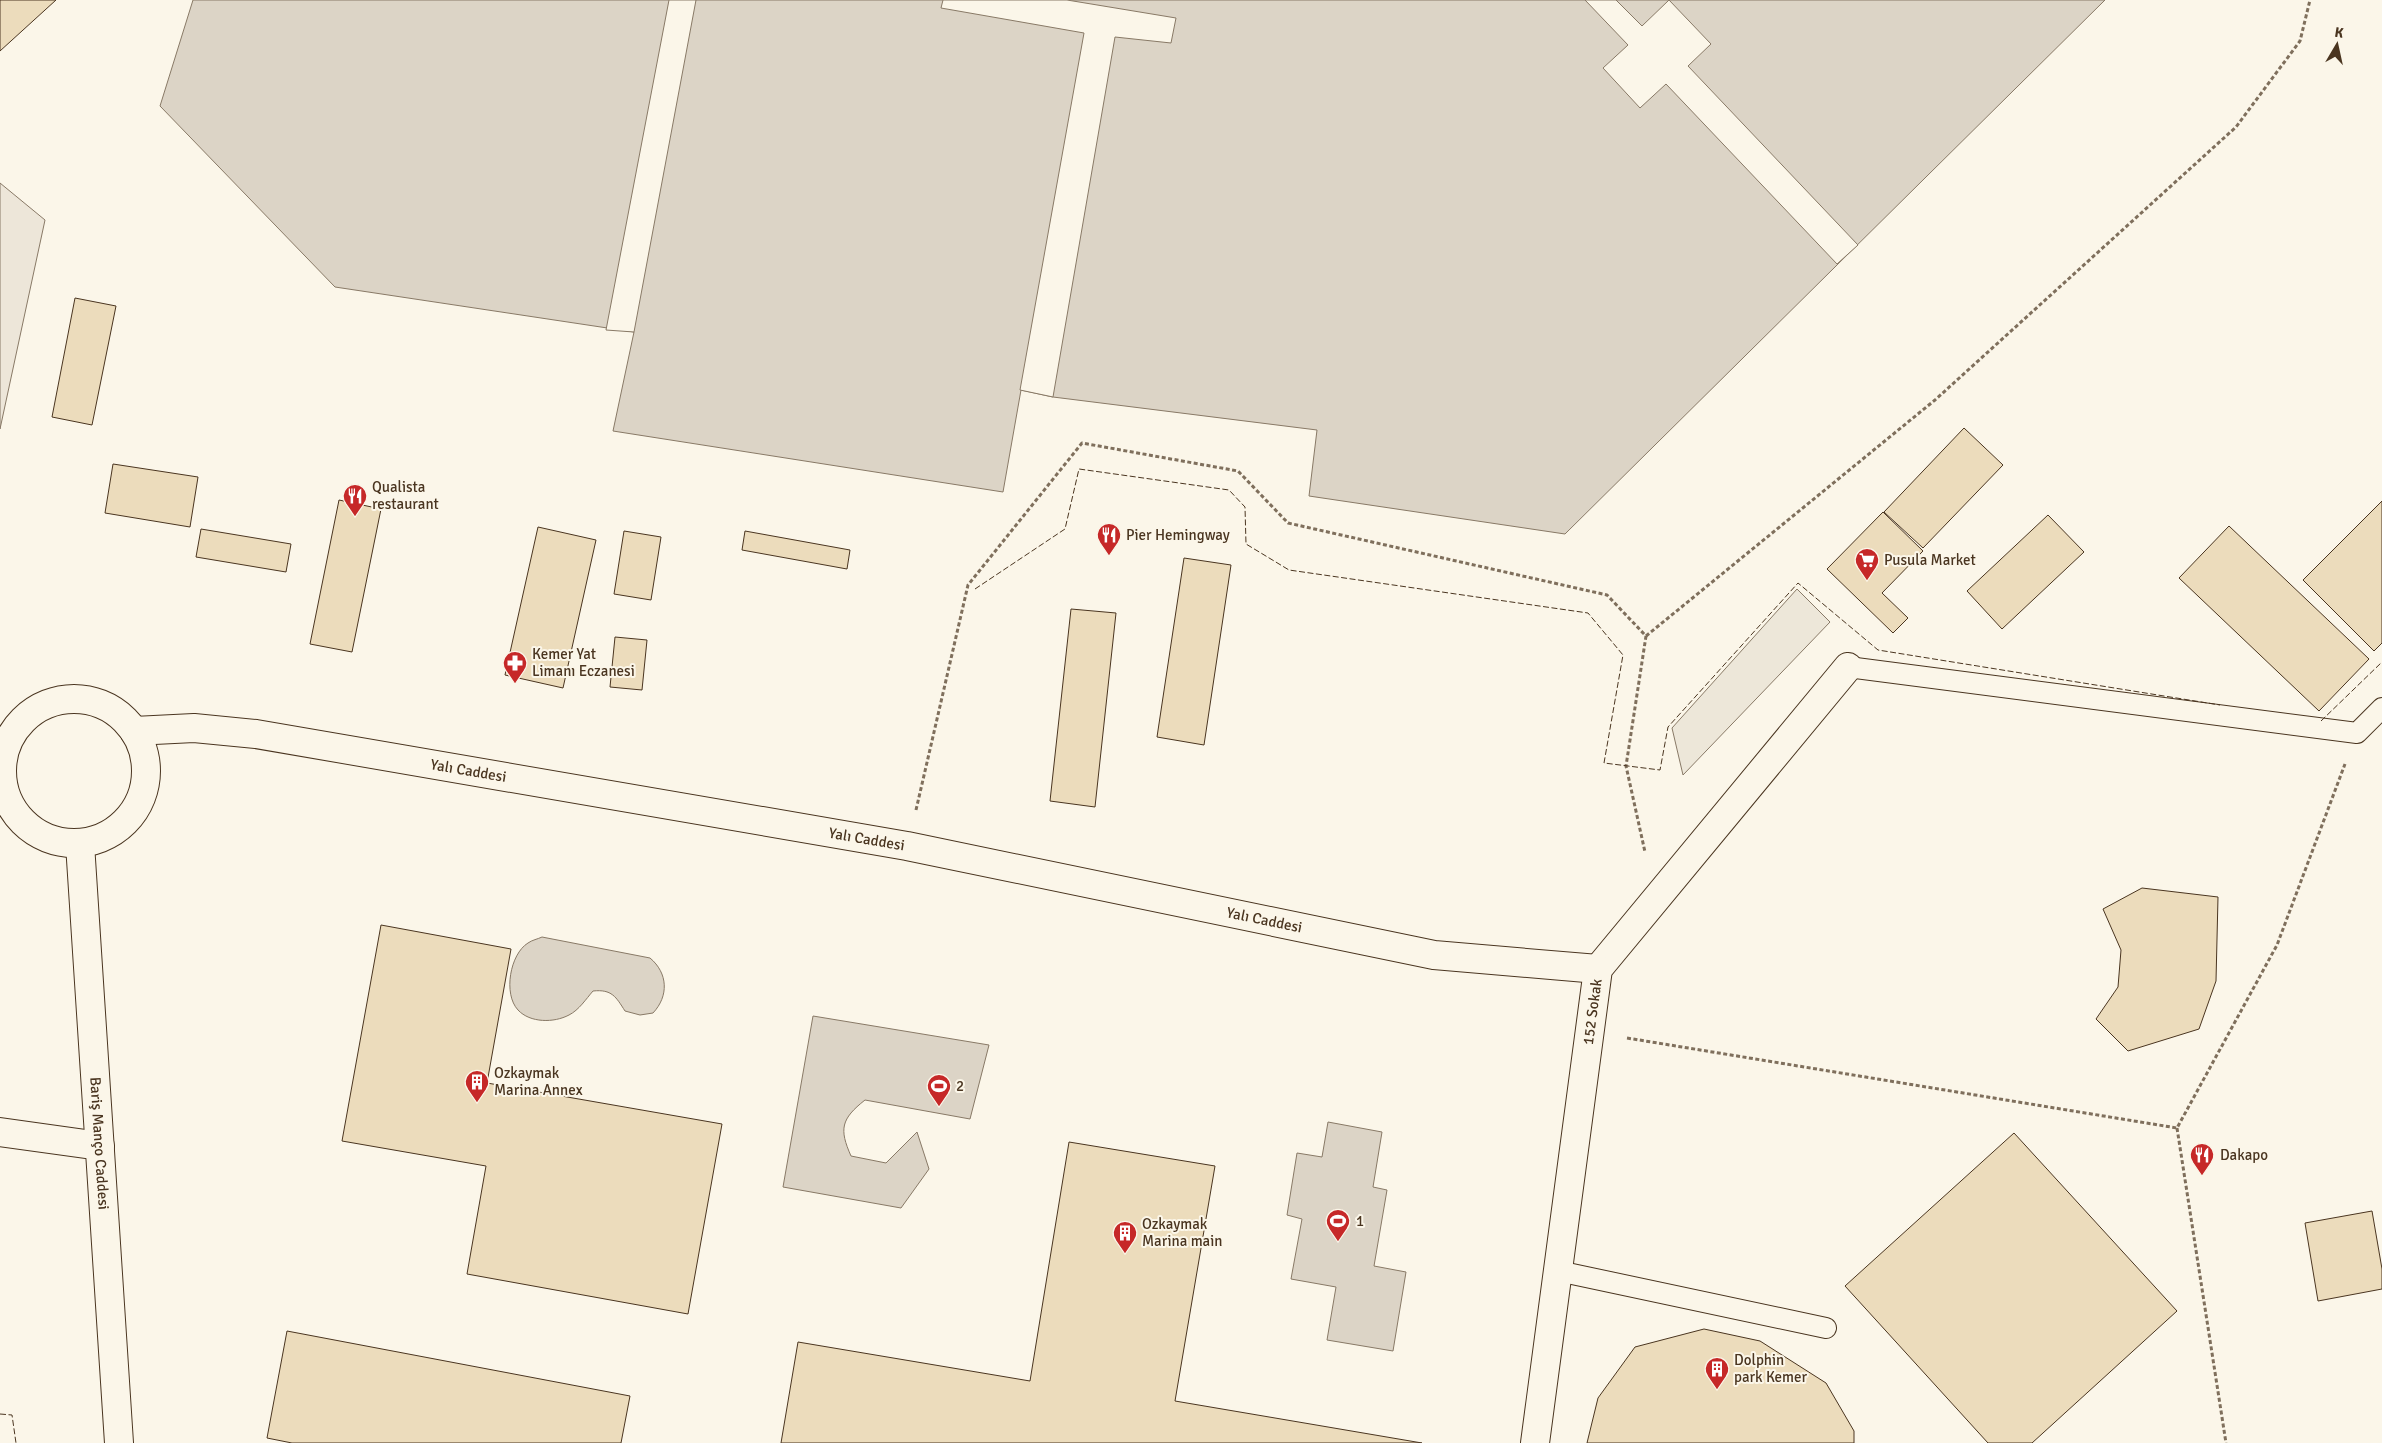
<svg xmlns="http://www.w3.org/2000/svg" width="2382" height="1443" viewBox="0 0 2382 1443" font-family="Signika,sans-serif">
<rect width="100%" height="100%" fill="#fbf6e9"/>
<polygon fill="#ede6d9" stroke="#887966" points="0,183 45,220 0,429"/>
<polygon fill="#ede7d9" stroke="#887966" points="1797,589 1830,622 1683,775 1672,728"/>
<g fill="#dcd4c6" stroke="#887966">
<polygon points="193,0 2105,0 1565,534 1309,496 1317,430 1053,397 1021,390 1003,492 613,431 634,332 335,287 160,106"/>
<path d="M542 937 650 958C668 973 669 996 653 1013L640 1015 625 1011C616 997 612 989 593 991 586 999 579 1010 569 1015 554 1023 530 1023 518 1010 503 994 510 954 528 943 532 940 538 939 542 937Z"/>
<path d="M813 1016 989 1045 970 1119 865 1100C841 1119 839 1129 851 1156L886 1163 917 1132 929 1169 901 1208 783 1187Z"/>
<polygon points="1328,1122 1382,1132 1373,1187 1387,1190 1374,1266 1406,1272 1393,1351 1327,1340 1336,1287 1291,1279 1302,1219 1287,1215 1297,1153 1322,1157"/>
</g>
<g fill="#fbf6e9" stroke="#887966">
<polygon points="669,0 696,0 634,332 606,330"/>
<polygon points="943,0 1067,0 1176,18 1171,43 1115,37 1053,397 1020,390 1084,33 941,8"/>
<polygon points="1585,0 1616,0 1642,26 1669,0 1711,44 1688,66 1858,245 1837,264 1666,84 1640,108 1603,68 1628,45"/>
</g>
<g fill="#ecdcbc" stroke="#4a3520">
<polygon points="0,0 56,0 0,51"/>
<polygon points="75,298 116,306 92,425 52,417"/>
<polygon points="1964,428 2003,465 1923,548 1884,512"/>
<polygon points="113,464 198,477 190,527 105,513"/>
<polygon points="339,500 381,509 352,652 310,644"/>
<polygon points="2382,501 2382,643 2374,651 2303,580"/>
<polygon points="1883,512 1923,551 1882,593 1908,618 1893,633 1827,569"/>
<polygon points="2048,515 2084,552 2002,629 1967,591"/>
<polygon points="2229,526 2369,659 2319,711 2179,578"/>
<polygon points="538,527 596,540 563,688 505,675"/>
<polygon points="201,529 291,544 286,572 196,557"/>
<polygon points="624,531 661,537 651,600 614,594"/>
<polygon points="745,531 850,550 847,569 742,550"/>
<polygon points="1184,558 1231,565 1204,745 1157,737"/>
<polygon points="1071,609 1116,613 1095,807 1050,801"/>
<polygon points="615,637 647,640 642,690 610,687"/>
<polygon points="2142,888 2218,897 2216,981 2199,1029 2128,1051 2096,1019 2118,987 2121,950 2103,909"/>
<polygon points="381,925 511,949 487,1083 722,1124 688,1314 467,1274 486,1166 342,1141"/>
<polygon points="2014,1133 2177,1311 2032,1443 1988,1443 1845,1286"/>
<polygon points="1069,1142 1215,1166 1175,1401 1422,1443 781,1443 798,1342 1030,1381"/>
<polygon points="2372,1211 2382,1269 2382,1289 2318,1301 2305,1223"/>
<polygon points="1704,1329 1760,1341 1826,1383 1854,1431 1854,1443 1587,1443 1598,1398 1635,1347"/>
<polygon points="287,1331 630,1396 621,1443 292,1443 267,1438"/>
</g>
<g fill="none" stroke-linecap="round" stroke-linejoin="round">
<g stroke="#4a3520" stroke-width="22">
<g id="service">
<polyline points="1848,667 2357,733 2382,708"/>
<polyline points="1558,1271 1826,1328"/>
</g>
</g>
<g stroke="#4a3520" stroke-width="30">
<g id="minor">
<polyline points="0,1132 100,1146"/>
<path id="s1" d="M1535 1443 1598 969 1848 667"/>
</g>
</g>
<g stroke="#4a3520" stroke-width="30">
<g id="tertiary">
<circle cx="74" cy="771" r="72"/>
<path id="s2" d="M134 731 194 728 256 734 907 846 1434 955 1598 969"/>
<path id="s3" d="M80 844 119 1443"/>
</g>
</g>
<g stroke="#7f6f5c" stroke-width="3" stroke-dasharray="4 2.5" stroke-linecap="butt">
<polyline points="1646,636 1935,400 2236,127 2300,41 2310,0"/>
<polyline points="916,810 968,585 1082,443 1238,471 1288,523 1607,595 1646,636 1626,766 1645,852"/>
<polyline points="1627,1038 2177,1128 2277,945 2345,764"/>
<polyline points="2177,1128 2226,1443"/>
</g>
<use href="#service" stroke="#fbf6e9" stroke-width="20"/>
<use href="#minor" stroke="#fbf6e9" stroke-width="28"/>
<use href="#tertiary" stroke="#fbf6e9" stroke-width="28"/>
<g stroke="#4a3520" stroke-width="1" stroke-dasharray="6 2.5" stroke-linecap="butt">
<polyline points="975,589 1065,529 1079,469 1229,490 1245,507 1246,544 1289,570 1588,613 1623,655 1604,763 1660,770 1668,727 1798,583 1878,650 2220,705"/>
<polyline points="2321,721 2382,662"/>
<polyline points="0,1414 12,1415 16,1443"/>
</g>
</g>
<defs>
<g id="restaurant-pin" transform="scale(1.25)"><path d="M0 17L-7.5 6A9.5 9.5 0 1 1 7.5 6Z" fill="#c62828" stroke="#fbf6e9"/><path d="M-5-6h1v4h1v-4h1v4h1v-4h1v5L-1.5 .5V6h-2V.5L-5-1ZM5-6V6H3V1.5H1.5Q1.5-4 5-6Z" fill="#fff"/></g>
<g id="supermarket-pin" transform="scale(1.25)"><path d="M0 17L-7.5 6A9.5 9.5 0 1 1 7.5 6Z" fill="#c62828" stroke="#fbf6e9"/><path d="M-6-5.5h2.5l.6 2H6L4.5 2H-2.5L-4.4-4H-6ZM-1.5 3.2a1.3 1.3 0 1 0 .1 0ZM3 3.2a1.3 1.3 0 1 0 .1 0Z" fill="#fff"/></g>
<g id="pharmacy-pin" transform="scale(1.25)"><path d="M0 17L-7.5 6A9.5 9.5 0 1 1 7.5 6Z" fill="#c62828" stroke="#fbf6e9"/><path d="M-2-6h4v4h4v4h-4v4h-4v-4h-4v-4h4Z" fill="#fff"/></g>
<g id="building-pin" transform="scale(1.25)"><path d="M0 17L-7.5 6A9.5 9.5 0 1 1 7.5 6Z" fill="#c62828" stroke="#fbf6e9"/><path d="M-4-6H4V6H1V3H-1V6H-4ZM-2.5-4.3h1.7v1.8h-1.7ZM.8-4.3h1.7v1.8H.8ZM-2.5-1h1.7V.8h-1.7ZM.8-1h1.7V.8H.8Z" fill="#fff"/></g>
<g id="stadium-pin" transform="scale(1.25)"><path d="M0 17L-7.5 6A9.5 9.5 0 1 1 7.5 6Z" fill="#c62828" stroke="#fbf6e9"/><path d="M0-5a6.5 5 0 1 0 0 10a6.5 5 0 1 0 0-10ZM-3.5-1.8h7v3.6h-7Z" fill="#fff"/></g>
</defs>
<g fill-rule="evenodd">
<use href="#restaurant-pin" x="355" y="496"/>
<use href="#restaurant-pin" x="1109" y="535"/>
<use href="#supermarket-pin" x="1867" y="560"/>
<use href="#pharmacy-pin" x="515" y="663"/>
<use href="#building-pin" x="477" y="1082"/>
<use href="#stadium-pin" x="939" y="1086"/>
<use href="#restaurant-pin" x="2202" y="1155"/>
<use href="#stadium-pin" x="1338" y="1221"/>
<use href="#building-pin" x="1125" y="1233"/>
<use href="#building-pin" x="1717" y="1369"/>
</g>
<g text-anchor="middle" dominant-baseline="central" stroke-width="4" stroke-linejoin="round" paint-order="stroke">
<g font-size="15" fill="#4a3520" stroke="#fbf6e9" text-anchor="start">
<text x="372" y="487">Qualista<tspan x="372" dy="17">restaurant</tspan></text>
<text x="1126" y="535">Pier Hemingway</text>
<text x="1884" y="560">Pusula Market</text>
<text x="532" y="654">Kemer Yat<tspan x="532" dy="17">Limanı Eczanesi</tspan></text>
<text x="494" y="1073">Ozkaymak<tspan x="494" dy="17">Marina Annex</tspan></text>
<text x="956" y="1086">2</text>
<text x="2220" y="1155">Dakapo</text>
<text x="1356" y="1221">1</text>
<text x="1142" y="1224">Ozkaymak<tspan x="1142" dy="17">Marina main</tspan></text>
<text x="1734" y="1360">Dolphin<tspan x="1734" dy="17">park Kemer</tspan></text>
</g>
<g font-size="15" fill="#4a3520" stroke="#fbf6e9">
<text stroke="none"><textPath href="#s2" startOffset="338">Yalı Caddesi</textPath></text>
<text stroke="none"><textPath href="#s2" startOffset="742">Yalı Caddesi</textPath></text>
<text stroke="none"><textPath href="#s2" startOffset="1148">Yalı Caddesi</textPath></text>
<text stroke="none"><textPath href="#s1" startOffset="435">152 Sokak</textPath></text>
<text stroke="none"><textPath href="#s3" startOffset="300">Bariş Manço Caddesi</textPath></text>
</g>
</g>
<g transform="translate(2337 45) rotate(9)" stroke="#fbf6e9" stroke-width="4" paint-order="stroke">
<path d="M0-4L9 19L0 12L-9 19Z" fill="#4a3520"/>
<text y="-8" font-size="14" font-weight="bold" text-anchor="middle" fill="#4a3520">K</text>
</g>
</svg>
